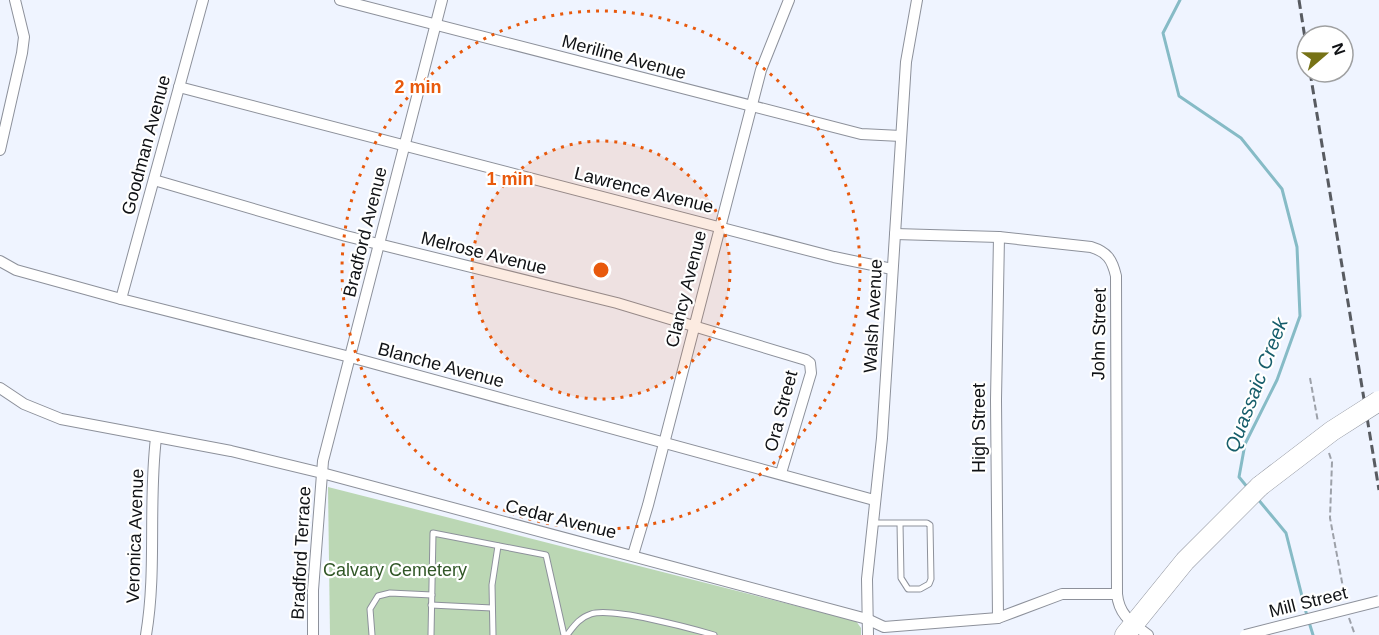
<svg xmlns="http://www.w3.org/2000/svg" width="1379" height="635" viewBox="0 0 1379 635" font-family="Helvetica,sans-serif">
<rect width="100%" height="100%" fill="#eff4ff"/>
<polygon fill="#bbd7b4" points="328,487 856,621 861,628 861,635 330,635"/>
<g fill="none" stroke-linecap="round" stroke-linejoin="round">
<g stroke="#86bbc6" stroke-width="3">
<polyline points="1180,0 1163,33 1179,96 1241,138 1282,189 1297,247 1300,316 1277,380 1245,444 1239,477 1248,488"/>
<polyline points="1257,498 1286,533 1307,616"/>
<polyline points="1309,622 1313,635"/>
</g>
<g stroke="#8d919b" stroke-width="7">
<g id="lane">
<polyline points="872,523 927,523 930,525 931,579 929,584 920,589 908,589 901,578 900,523"/>
<polyline points="431,605 492,608"/>
<polyline points="372,635 370,609 378,596 390,593 432,595"/>
<polyline points="431,635 433,533 546,555 564,635"/>
<polyline points="493,635 492,585 498,546"/>
<path d="M567 635C574 626 579 618 591 614 612 607 690 628 714 635"/>
</g>
</g>
<g stroke="#8d919b" stroke-width="12">
<g id="street">
<polyline points="340,0 861,134 901,136"/>
<polyline points="179,87 834,257 892,269"/>
<polyline points="0,150 22,53 24,37 15,0"/>
<polyline points="154,180 346,236 617,303 806,360 810,363 811,373 781,473"/>
<path d="M895 234 999 237 1091 247C1107 252 1112 259 1116 276L1117 594C1119 615 1131 622 1148 635"/>
<polyline points="0,261 16,270 121,299 350,357 874,500"/>
<polyline points="121,299 203,0"/>
<polyline points="0,388 24,404 61,419 231,451 322,473 867,619 884,627 998,618 1062,594 1117,594"/>
<polyline points="633,555 648,505 761,70 789,0"/>
<polyline points="998,618 996,400 999,237"/>
<path d="M146 635C157 570 148 504 156 438"/>
<polyline points="313,635 313,590 323,461 442,0"/>
<polyline points="868,635 867,579 882,438 906,62 917,0"/>
</g>
</g>
<g stroke="#8d919b" stroke-width="21">
<polyline id="highway" points="1125,635 1185,561 1260,486"/>
</g>
<g stroke="#9da1a9" stroke-width="2" stroke-dasharray="6 3" stroke-linecap="butt">
<polyline points="1310,378 1318,422"/>
<polyline points="1329,453 1332,462 1330,518 1345,598"/>
<polyline points="1349,618 1355,635"/>
</g>
<use href="#lane" stroke="#fff" stroke-width="5"/>
<use href="#street" stroke="#fff" stroke-width="10"/>
<use href="#highway" stroke="#fff" stroke-width="20"/>
<g stroke="#585b61" stroke-width="3" stroke-dasharray="9 4.5" stroke-linecap="butt">
<polyline points="1299,0 1307,51"/>
<polyline points="1310,72 1379,490"/>
</g>
<g stroke="#8d919b" stroke-width="12" stroke-linecap="butt">
<polyline id="street-bridge" points="1245,635 1379,601"/>
</g>
<g stroke="#8d919b" stroke-width="21" stroke-linecap="butt">
<polyline id="highway-bridge" points="1260,486 1332,431 1379,401"/>
</g>
<use href="#street-bridge" stroke="#fff" stroke-width="10"/>
<use href="#highway-bridge" stroke="#fff" stroke-width="20"/>
</g>
<circle cx="601" cy="270" r="129" fill="#e8590c" fill-opacity=".12"/>
<g fill="none" stroke="#e8590c" stroke-width="3" stroke-dasharray="3 6">
<circle cx="601" cy="270" r="129"/>
<circle cx="601" cy="270" r="259"/>
</g>
<g text-anchor="middle" dominant-baseline="central" stroke-width="4.5" stroke-linejoin="round" paint-order="stroke">
<g font-size="18" fill="#101215" stroke="#fff">
<text transform="translate(624 57) rotate(15)">Meriline Avenue</text>
<text transform="translate(146 145) rotate(-75)">Goodman Avenue</text>
<text transform="translate(644 190) rotate(14)">Lawrence Avenue</text>
<text transform="translate(365 232) rotate(-76)">Bradford Avenue</text>
<text transform="translate(484 253) rotate(14)">Melrose Avenue</text>
<text transform="translate(686 289) rotate(-76)">Clancy Avenue</text>
<text transform="translate(873 316) rotate(-87)">Walsh Avenue</text>
<text transform="translate(1099 334) rotate(-89)">John Street</text>
<text transform="translate(441 365) rotate(15)">Blanche Avenue</text>
<text transform="translate(781 411) rotate(-75)">Ora Street</text>
<text transform="translate(979 428) rotate(-90)">High Street</text>
<text transform="translate(561 519) rotate(14)">Cedar Avenue</text>
<text transform="translate(135 536) rotate(-88)">Veronica Avenue</text>
<text transform="translate(301 553) rotate(-87)">Bradford Terrace</text>
<text transform="translate(1308 602) rotate(-14)">Mill Street</text>
</g>
<g font-size="18" fill="#315727" stroke="#fff">
<text x="395" y="570">Calvary Cemetery</text>
</g>
<g font-size="20" font-style="italic" fill="#175e6b" stroke="#fff">
<text transform="translate(1256 385) rotate(-69)">Quassaic Creek</text>
</g>
</g>
<circle cx="601" cy="270" r="9" fill="#e8590c" stroke="#fff" stroke-width="3"/>
<g font-size="18" text-anchor="middle" font-weight="bold" fill="#e8590c" stroke="#fff" stroke-width="4.5" stroke-linejoin="round" paint-order="stroke">
<text x="418" y="93">2 min</text>
<text x="510" y="185">1 min</text>
</g>
<g transform="translate(1325 54) rotate(70)"><circle r="28" fill="#ffffff" stroke="#9fa0a1" stroke-width="1.5"/>
<path d="M0-4.5L10 22L0 15L-10 22Z" fill="#767216"/>
<text y="-9" font-size="16" font-weight="bold" text-anchor="middle" fill="#101215">N</text>
</g>
</svg>
